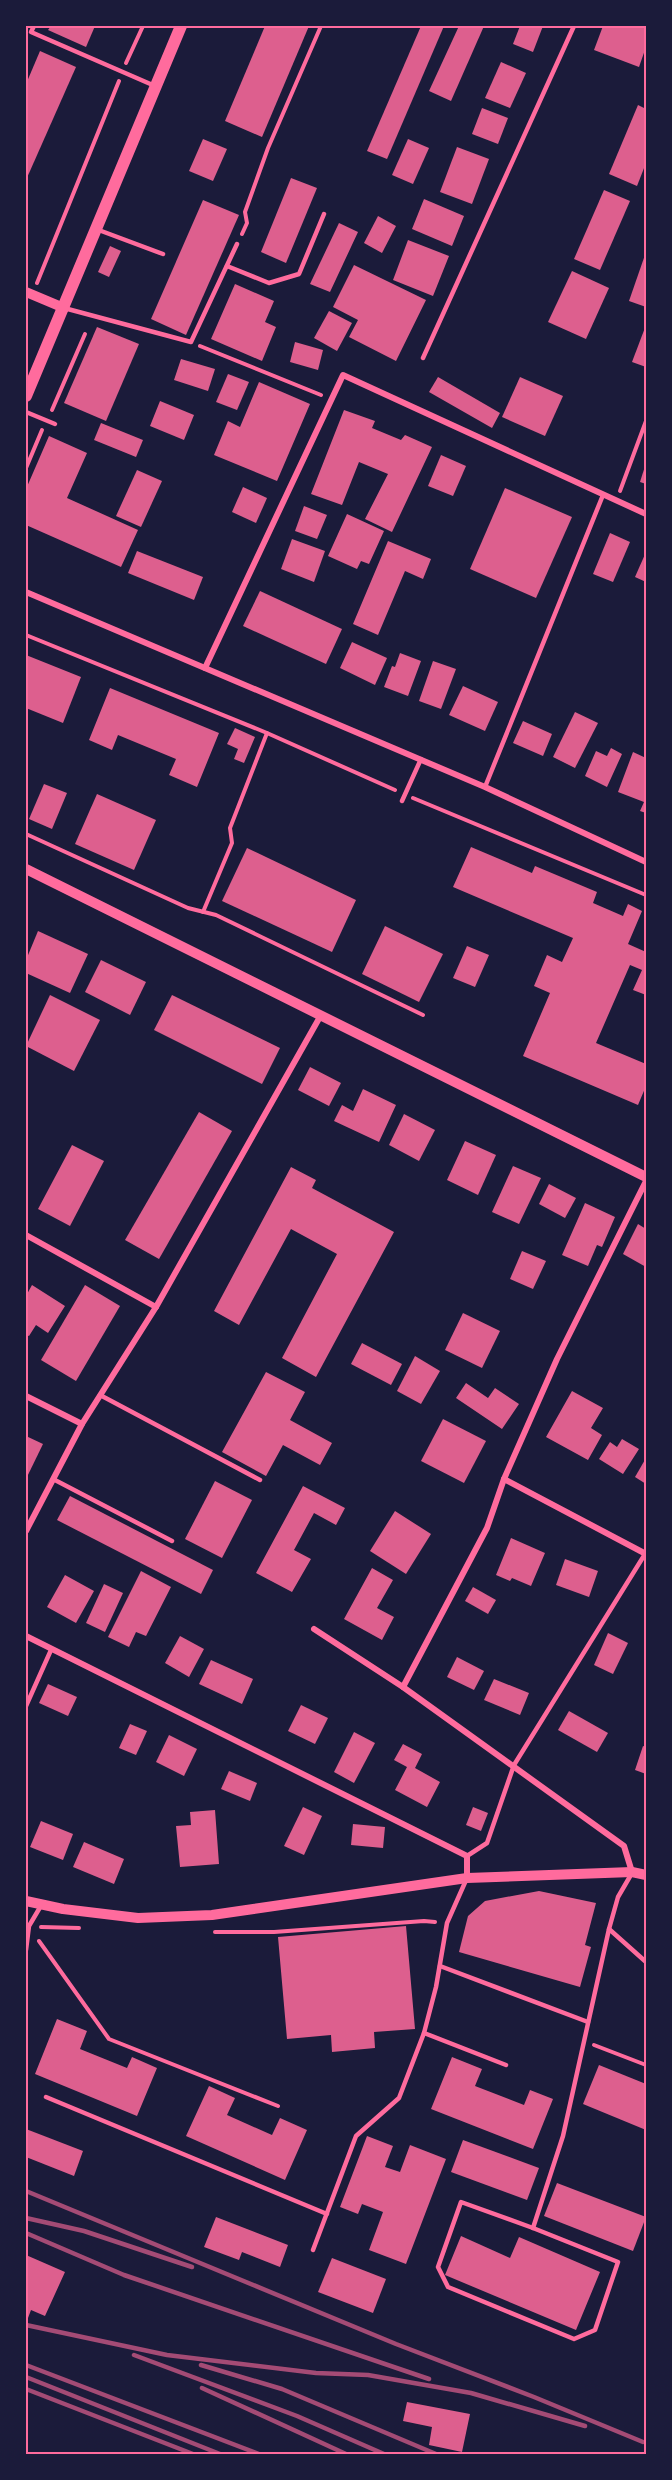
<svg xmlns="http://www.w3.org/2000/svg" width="672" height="2480" viewBox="0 0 672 2480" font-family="'Sofia Sans Condensed',sans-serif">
<rect width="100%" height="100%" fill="#1b1b3a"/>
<g fill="#dd5f8e">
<polygon points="51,26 95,26 86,47 48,30"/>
<polygon points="265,26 309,26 262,137 225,121"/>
<polygon points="421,26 444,26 387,159 367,151"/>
<polygon points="459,26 484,26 451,101 429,91"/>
<polygon points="520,26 543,26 533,52 513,44"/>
<polygon points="603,26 646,26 646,47 639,67 594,50"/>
<polygon points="40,51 76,67 26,180 26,84"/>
<polygon points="501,62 526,73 510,108 485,98"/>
<polygon points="638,105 646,109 646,163 637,186 609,174"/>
<polygon points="482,108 508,118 498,144 472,134"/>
<polygon points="203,139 227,149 213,181 189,171"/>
<polygon points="408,139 429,148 413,184 392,175"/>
<polygon points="457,147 489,159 472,204 440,192"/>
<polygon points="291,178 317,188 286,263 261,252"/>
<polygon points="604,190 630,201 600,270 574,259"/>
<polygon points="424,199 464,216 452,246 412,229"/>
<polygon points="203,200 239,215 186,335 151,319"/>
<polygon points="378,216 396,226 382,253 364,243"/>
<polygon points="339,223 358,232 330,292 310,284"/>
<polygon points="408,240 449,256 433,296 393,280"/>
<polygon points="110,246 121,251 109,277 98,272"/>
<polygon points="646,252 646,307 629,301"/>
<polygon points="354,265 426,300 396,361 349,337 358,320 333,307"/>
<polygon points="572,271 609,288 586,339 548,322"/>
<polygon points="235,284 274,301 265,322 276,327 262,361 211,339"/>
<polygon points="329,311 352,323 337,351 314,338"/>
<polygon points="646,325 646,367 632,362"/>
<polygon points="97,327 139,344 106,421 64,403"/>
<polygon points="295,342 323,350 318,370 290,362"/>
<polygon points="181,359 215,369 208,391 174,380"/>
<polygon points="228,374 249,382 237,410 216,402"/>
<polygon points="438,377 500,413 492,428 429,392"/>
<polygon points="520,377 563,396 545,436 502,417"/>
<polygon points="259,382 310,404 277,481 214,455 228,421 240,427"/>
<polygon points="160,401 194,415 184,440 150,426"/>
<polygon points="344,410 375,421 372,428 401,440 405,435 432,447 392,532 365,519 388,474 359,462 342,505 311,494"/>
<polygon points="101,423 143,440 136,457 94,440"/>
<polygon points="49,436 87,453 67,498 138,530 121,567 26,525 26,489"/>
<polygon points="441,455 466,466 453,496 428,486"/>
<polygon points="646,463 646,484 640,482"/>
<polygon points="137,470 162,481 141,527 116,516"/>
<polygon points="243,487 267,498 256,523 232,512"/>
<polygon points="505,488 572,517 536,598 470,569"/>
<polygon points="304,506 327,515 317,539 295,531"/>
<polygon points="347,514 384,531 369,564 361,561 357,569 328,556"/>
<polygon points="610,533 630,542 613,582 593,574"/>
<polygon points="292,539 325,551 314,582 281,569"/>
<polygon points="388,541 431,559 423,579 405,571 378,635 353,624"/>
<polygon points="137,551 203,577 194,600 128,573"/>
<polygon points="646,552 646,582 635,577"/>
<polygon points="260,591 342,629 326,664 243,626"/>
<polygon points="352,642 387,658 375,685 340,668"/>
<polygon points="400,653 421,661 408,696 384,687 392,666 395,667"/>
<polygon points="26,655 81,677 63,723 26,708"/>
<polygon points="433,661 456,669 441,709 419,701"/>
<polygon points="463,686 498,702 485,731 449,715"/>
<polygon points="110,688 219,733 197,787 169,775 176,759 118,735 112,750 89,740"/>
<polygon points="575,712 598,723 575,768 553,757"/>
<polygon points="523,721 552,734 543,756 513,743"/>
<polygon points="235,728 255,737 244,763 234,759 238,749 227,744"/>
<polygon points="611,748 622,754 607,787 585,776 596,751 607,756"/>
<polygon points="633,752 646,758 646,813 640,811 644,802 618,792"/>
<polygon points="44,784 67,793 52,829 29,819"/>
<polygon points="97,794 156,820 134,870 75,844"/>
<polygon points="471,847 532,873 535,866 597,892 593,903 623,916 628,904 642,911 628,944 646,952 646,995 633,990 642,970 630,965 596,1043 646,1064 646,1086 638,1105 523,1056 550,993 534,986 547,955 562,962 573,938 453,887"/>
<polygon points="247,848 356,900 332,952 222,901"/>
<polygon points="385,926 443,954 419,1002 362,974"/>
<polygon points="38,931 88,954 70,993 26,973 26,960"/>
<polygon points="467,946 489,955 475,987 453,978"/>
<polygon points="101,960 146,982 130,1015 85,992"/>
<polygon points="50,995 100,1020 74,1071 26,1046"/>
<polygon points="172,995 280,1048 262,1084 154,1030"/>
<polygon points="310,1067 341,1083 329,1106 298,1090"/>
<polygon points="363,1089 396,1105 379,1142 334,1121 342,1105 353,1111"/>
<polygon points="199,1112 232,1131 159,1259 125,1240"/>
<polygon points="404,1114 435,1130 419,1161 389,1145"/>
<polygon points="465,1141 496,1155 478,1195 447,1180"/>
<polygon points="72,1145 104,1161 70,1226 38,1209"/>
<polygon points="513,1166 541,1178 519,1224 492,1212"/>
<polygon points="291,1167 316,1180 312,1188 394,1232 316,1377 282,1358 337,1254 291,1229 239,1325 214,1311"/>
<polygon points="549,1184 576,1198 565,1218 539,1204"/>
<polygon points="585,1203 615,1217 602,1247 597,1245 588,1266 562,1255"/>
<polygon points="638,1224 646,1229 646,1267 623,1254"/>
<polygon points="522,1251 546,1261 533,1289 510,1279"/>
<polygon points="32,1285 65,1306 48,1333 36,1325 29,1336 26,1335 26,1296"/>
<polygon points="85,1285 120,1306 76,1381 41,1360"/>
<polygon points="463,1313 500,1331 482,1368 445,1350"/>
<polygon points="362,1343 402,1364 391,1385 351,1364"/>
<polygon points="415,1356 440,1371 421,1404 397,1391"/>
<polygon points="266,1372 305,1392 290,1420 332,1443 320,1465 283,1445 266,1476 222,1452"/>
<polygon points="466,1383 488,1398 495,1388 519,1404 502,1429 456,1398"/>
<polygon points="572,1391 603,1408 591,1428 602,1435 588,1460 546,1437"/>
<polygon points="443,1419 486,1441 464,1483 421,1461"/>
<polygon points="26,1436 43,1444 26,1479"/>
<polygon points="622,1439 639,1449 623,1474 599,1459 610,1442 617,1447"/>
<polygon points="646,1458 646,1484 635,1477"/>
<polygon points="215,1481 252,1500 222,1558 185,1539"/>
<polygon points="303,1486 345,1508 336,1525 314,1513 294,1550 311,1559 292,1592 256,1573"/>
<polygon points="70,1496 213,1570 201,1594 57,1520"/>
<polygon points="395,1511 431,1534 406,1574 370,1551"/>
<polygon points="511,1538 545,1553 531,1586 512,1578 510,1581 496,1575"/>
<polygon points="565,1559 598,1571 589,1597 556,1585"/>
<polygon points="372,1568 393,1580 377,1608 394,1617 382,1640 344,1619"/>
<polygon points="141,1571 171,1587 146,1636 136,1632 129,1647 108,1637"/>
<polygon points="65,1575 94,1591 76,1623 47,1607"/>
<polygon points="104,1584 123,1593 105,1632 86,1623"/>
<polygon points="473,1587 496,1600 488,1614 465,1601"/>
<polygon points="608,1633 628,1643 613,1674 594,1665"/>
<polygon points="180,1636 204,1649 189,1677 165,1663"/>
<polygon points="457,1657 484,1671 474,1690 447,1677"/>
<polygon points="211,1660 253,1679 242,1704 199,1684"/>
<polygon points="494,1679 529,1693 520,1715 484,1700"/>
<polygon points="48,1684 77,1697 68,1716 39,1703"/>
<polygon points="301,1705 328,1718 315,1744 288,1731"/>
<polygon points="569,1711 608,1733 597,1752 558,1730"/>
<polygon points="130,1724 147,1731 136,1755 119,1748"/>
<polygon points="354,1732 375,1743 354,1783 334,1772"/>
<polygon points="169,1735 197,1749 184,1776 156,1762"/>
<polygon points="403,1744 422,1754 415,1768 440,1782 427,1807 395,1790 407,1767 394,1760"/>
<polygon points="643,1746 646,1747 646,1774 635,1770"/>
<polygon points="229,1771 257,1783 250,1801 221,1789"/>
<polygon points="303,1807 322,1816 304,1855 284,1846"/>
<polygon points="473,1807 488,1813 481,1831 466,1825"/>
<polygon points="215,1810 219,1864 180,1867 176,1826 191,1825 190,1812"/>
<polygon points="41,1821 73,1834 63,1860 30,1847"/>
<polygon points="353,1824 385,1827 383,1848 351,1845"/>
<polygon points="84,1842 124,1859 114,1884 73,1867"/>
<polygon points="539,1891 596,1903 585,1945 591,1947 580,1987 459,1952 468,1916 485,1901"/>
<polygon points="406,1926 415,2029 374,2032 375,2048 332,2052 331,2035 287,2039 278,1937"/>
<polygon points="57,2019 87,2031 80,2049 127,2068 132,2057 157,2068 137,2116 35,2074"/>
<polygon points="452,2057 482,2069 475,2086 524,2105 530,2090 553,2099 533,2149 431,2109"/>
<polygon points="599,2065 646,2084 646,2130 583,2104"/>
<polygon points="209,2086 235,2098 227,2115 272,2135 280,2118 307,2130 285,2180 186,2136"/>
<polygon points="26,2129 83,2151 74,2176 26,2157"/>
<polygon points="367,2136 393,2146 385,2167 400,2172 410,2145 446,2159 406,2264 369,2250 383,2212 362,2204 358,2214 340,2207"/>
<polygon points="463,2140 539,2168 527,2200 451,2172"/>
<polygon points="557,2183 646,2217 633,2251 544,2216"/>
<polygon points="216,2217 288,2245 280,2267 242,2252 239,2260 204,2247"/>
<polygon points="461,2236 510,2258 519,2237 600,2272 576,2330 445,2275"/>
<polygon points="26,2255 65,2272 45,2316 31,2310 28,2318 26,2317"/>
<polygon points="332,2258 386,2279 373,2313 318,2292"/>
<polygon points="407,2402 470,2414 462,2452 429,2445 432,2427 403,2421"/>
</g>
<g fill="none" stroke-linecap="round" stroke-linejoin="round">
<g stroke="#ff6b9d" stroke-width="4">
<polyline points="126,63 143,26"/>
<polyline points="242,234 247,223 245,212 268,148 321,26"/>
<polyline points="37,283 119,81"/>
<polyline points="200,346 321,395"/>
<polyline points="52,410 85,334"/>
<polyline points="26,468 42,430"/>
<polyline points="620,491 646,421"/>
<polyline points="26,635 267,733 395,790"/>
<polyline points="413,798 646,895"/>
<polyline points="26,834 188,908 216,915 423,1015"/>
<polyline points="203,912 232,843 230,828 267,733"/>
<polyline points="41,1927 79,1928"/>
<polyline points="215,1932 274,1932 424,1921 435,1922"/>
<polyline points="39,1941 109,2039 278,2106"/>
<polyline points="594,2045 646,2065"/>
</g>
<g stroke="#ff6b9d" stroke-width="4.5">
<polyline points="34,26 31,32 155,86"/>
<polyline points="96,229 163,254"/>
<polyline points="227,266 269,283 299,274 324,214"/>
<polyline points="64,308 191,342 237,244"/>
<polyline points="423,358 574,26"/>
<polyline points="26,412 55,424"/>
<polyline points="485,787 603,495"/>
<polyline points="402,801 421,759"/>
<polyline points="100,1395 260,1480"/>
<polyline points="53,1479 172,1541"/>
<polyline points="26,1706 51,1650"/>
<polyline points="467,1856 487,1843 514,1765 645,1554"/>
<polyline points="609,1929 646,1962"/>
<polyline points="26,1950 29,1926 42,1904"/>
<polyline points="440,1966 588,2022"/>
<polyline points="424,2033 506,2065"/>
<polyline points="46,2097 327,2214"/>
<polygon points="461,2202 533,2228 618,2262 595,2330 574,2339 448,2287 438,2267"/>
<polyline points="533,2228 563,2136 609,1929 618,1897 632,1873"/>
<polyline points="313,2250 356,2136 399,2098 424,2033 436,1987 447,1923 467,1878"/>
</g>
<g stroke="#ff6b9d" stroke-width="6">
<polyline points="26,592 485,787 646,862"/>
<polyline points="205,668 343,375 646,514"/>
<polyline points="26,1235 156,1307"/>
<polyline points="26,1396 82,1424"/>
<polyline points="504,1479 646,1554"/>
<polyline points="26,1531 82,1424 156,1307 321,1015"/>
<polyline points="314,1629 403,1687 624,1846 632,1872"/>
<polyline points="26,1636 467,1856 467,1878"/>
<polyline points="403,1687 487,1528 504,1479 557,1359 646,1181"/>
</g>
<g stroke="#ff6b9d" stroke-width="10">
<polyline points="26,292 64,308"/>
<polyline points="26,869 646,1177"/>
<polyline points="26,1901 63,1909 138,1918 212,1915 467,1878 632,1872 646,1875"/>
</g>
<polyline stroke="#ff6b9d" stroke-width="12" points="26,396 181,26"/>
<g stroke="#a44b75" stroke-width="4.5">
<polyline points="26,2191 396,2344 534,2397 643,2442"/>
<polyline points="26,2218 84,2231 192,2267"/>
<polyline points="26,2233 124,2275 429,2379"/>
<polyline points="26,2325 167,2355 316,2373 368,2375 471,2393 585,2426"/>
<polyline points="134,2355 297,2416 384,2454"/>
<polyline points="26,2365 259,2454"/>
<polyline points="201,2365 282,2389 436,2454"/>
<polyline points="26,2377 220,2454"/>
<polyline points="202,2388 346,2454"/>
<polyline points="26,2389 193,2454"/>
</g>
</g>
<rect width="672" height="2480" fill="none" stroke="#1b1b3a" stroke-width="54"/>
<rect x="27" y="27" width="618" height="2426" fill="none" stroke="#ff6b9d" stroke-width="2"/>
</svg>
